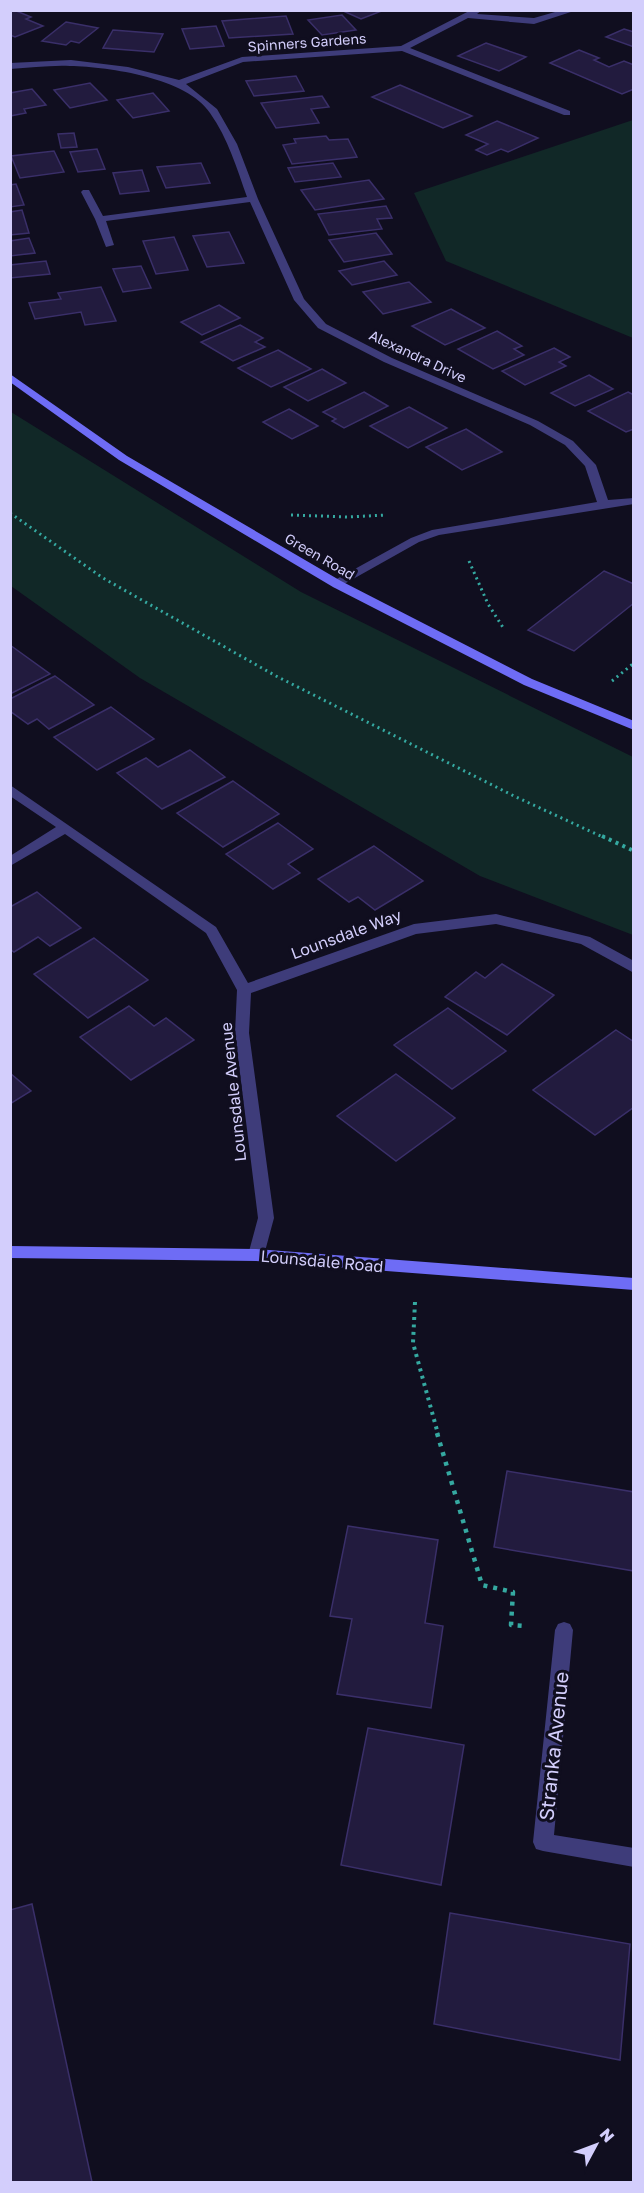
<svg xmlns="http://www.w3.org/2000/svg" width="644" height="2193" viewBox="0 0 644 2193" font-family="'Golos Text',sans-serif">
<rect width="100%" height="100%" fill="#100e1f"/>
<g fill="#112827">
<polygon points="633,120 633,338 446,261 414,193"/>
<polygon points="11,412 301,592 633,757 633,935 480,876 140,678 11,586"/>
</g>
<g fill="#221b3e" stroke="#3a2f69" stroke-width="1.5">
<polygon points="14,10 31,17 26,19 43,26 15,37 10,35 10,11"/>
<polygon points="341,10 384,10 361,19"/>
<polygon points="342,15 356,30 322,35 308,20"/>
<polygon points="286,16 293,34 229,38 222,21"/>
<polygon points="66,22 98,28 79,43 71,41 66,45 42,41"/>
<polygon points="216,26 224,46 190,49 182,29"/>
<polygon points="624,29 634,32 634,47 606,37"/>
<polygon points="113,30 163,34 154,52 103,48"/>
<polygon points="486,43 526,57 499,71 458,56"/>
<polygon points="579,50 599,58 594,60 609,67 624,61 634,65 634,89 622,94 550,63"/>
<polygon points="296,76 304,91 254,96 246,81"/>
<polygon points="90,83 107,100 70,108 54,90"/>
<polygon points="400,85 472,116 443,128 372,97"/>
<polygon points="32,89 46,105 24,109 26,113 10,116 10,93"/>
<polygon points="153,93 169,111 133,118 117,100"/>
<polygon points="322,96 329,107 311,109 319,123 276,128 261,103"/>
<polygon points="497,121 538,138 508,152 501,149 487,155 476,150 488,144 466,135"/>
<polygon points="74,133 77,147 61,148 58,134"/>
<polygon points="326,136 329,140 348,139 357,157 292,164 283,145 296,143 294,139"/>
<polygon points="97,149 105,169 78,172 70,152"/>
<polygon points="54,151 64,172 20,178 11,156"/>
<polygon points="201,163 210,183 166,188 157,167"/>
<polygon points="333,163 341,177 295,182 288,168"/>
<polygon points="142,170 149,191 120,194 113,173"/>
<polygon points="369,180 384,199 315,210 301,190"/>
<polygon points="16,184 24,205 10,207 10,185"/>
<polygon points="386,206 392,218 377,219 382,229 329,235 318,214"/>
<polygon points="22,210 29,233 10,235 10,212"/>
<polygon points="229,232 244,263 207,267 193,236"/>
<polygon points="376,233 392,254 344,262 329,240"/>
<polygon points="174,237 188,270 156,274 143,241"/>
<polygon points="29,238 35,253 10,256 10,241"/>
<polygon points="46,261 50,274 10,278 10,265"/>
<polygon points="384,261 397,275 352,285 339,271"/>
<polygon points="141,266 151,288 123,292 113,269"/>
<polygon points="409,282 431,302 383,314 363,292"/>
<polygon points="101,287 116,321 85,325 81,312 35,319 29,303 61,299 58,293"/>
<polygon points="219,305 240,318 202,335 181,322"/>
<polygon points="451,309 485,328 445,345 412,326"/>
<polygon points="240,325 263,338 255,342 265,347 233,361 201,342"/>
<polygon points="497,331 522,346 514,349 524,355 493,369 458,349"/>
<polygon points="554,348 570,357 559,362 566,366 525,385 502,371"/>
<polygon points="278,350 311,369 271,387 238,368"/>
<polygon points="322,369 346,383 308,401 284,387"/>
<polygon points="589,375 613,389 575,406 551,393"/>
<polygon points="364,392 388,406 344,428 332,421 336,419 323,412"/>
<polygon points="628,392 634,395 634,429 626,432 588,411"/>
<polygon points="409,407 447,428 408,448 370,426"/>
<polygon points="289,409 318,426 292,439 263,422"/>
<polygon points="466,429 502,452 462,470 426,447"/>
<polygon points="604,571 634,584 634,603 574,651 528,630"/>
<polygon points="10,645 50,674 10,694"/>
<polygon points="55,676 94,705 49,729 37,719 28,724 10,711 10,699"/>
<polygon points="111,707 154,739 97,770 54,737"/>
<polygon points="190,750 225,777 162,809 117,773 146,758 158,767"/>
<polygon points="233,781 279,814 223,847 177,813"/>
<polygon points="278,823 313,849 288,864 300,873 273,889 226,854"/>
<polygon points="374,846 423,881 375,910 358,897 349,902 318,879"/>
<polygon points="37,892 81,928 50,946 38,937 14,952 10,949 10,907"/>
<polygon points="94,938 148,980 88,1018 34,974"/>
<polygon points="502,964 554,995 507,1035 445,997 476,972 485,978"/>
<polygon points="129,1006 154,1026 166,1018 194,1040 131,1080 80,1037"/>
<polygon points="448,1008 506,1051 452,1089 394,1045"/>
<polygon points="616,1030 634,1042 634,1107 595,1135 533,1090"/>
<polygon points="10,1073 31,1091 10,1104"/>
<polygon points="396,1074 455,1118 396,1161 337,1116"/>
<polygon points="507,1471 634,1492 634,1571 494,1547"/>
<polygon points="348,1526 438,1540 425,1623 443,1626 431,1708 337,1694 352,1619 330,1616"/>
<polygon points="368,1728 464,1745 441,1885 341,1865"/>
<polygon points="32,1904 92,2182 10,2182 10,1910"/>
<polygon points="450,1913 630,1944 620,2060 434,2024"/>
</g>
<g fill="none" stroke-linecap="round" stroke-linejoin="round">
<g stroke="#35a9a1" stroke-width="3" stroke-dasharray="2 4" stroke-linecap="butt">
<polyline points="10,513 103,578 276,676 516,797 605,838"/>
<polyline points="291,515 348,517 386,515"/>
<polyline points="469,561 488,604 504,629"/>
<polyline points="612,681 634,663"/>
</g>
<g stroke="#35a9a1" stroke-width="4" stroke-dasharray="3 4.5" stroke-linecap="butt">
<polyline points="602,836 634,851"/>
<polyline points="415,1302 413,1343 438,1434"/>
</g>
<polyline stroke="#35a9a1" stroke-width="4.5" stroke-dasharray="4 6" stroke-linecap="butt" points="437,1433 482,1585 513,1592 511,1625 525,1626"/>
<g fill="#3e3c7a" fill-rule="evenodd">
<path d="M471 10H482L477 14 534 18 562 10H577L534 24 468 18 410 48 570 111V115H564L402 51 243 62 186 84 217 109 237 144 258 199 304 299 326 324 392 358 538 421 573 441 596 465 608 500 634 498V504L439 535 419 542 337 588 333 587V581L411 538 432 530 597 502 585 466 565 445 530 425 384 362 318 328 294 300 250 202 106 221 114 245 106 247 95 219 81 192 83 190H89L103 216 247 197C237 169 228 138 210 113 187 78 110 67 70 66 51 65 30 68 10 69V63L71 60 128 67 179 80 242 57 401 46Z"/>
<polygon points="10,785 216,927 248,983 414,924 496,914 590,937 634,961 634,973 581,944 496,924 416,934 251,993 249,1033 274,1218 264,1255 262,1259 256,1261 250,1259 248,1255 258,1218 235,1033 237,990 206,933 65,834 10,866 10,856 56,827 10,796"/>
<polygon points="564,1622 570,1624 573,1630 554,1835 634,1848 634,1867 543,1851 536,1849 533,1842 555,1630 558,1624"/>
</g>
<g fill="#6e6cf5" fill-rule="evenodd">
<polygon points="10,374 127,456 341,581 532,679 634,721 634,730 524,685 333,587 119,460 10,382"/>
<polygon points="10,1246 256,1249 634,1278 634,1290 256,1261 10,1258"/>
</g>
</g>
<g text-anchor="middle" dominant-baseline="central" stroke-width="6" stroke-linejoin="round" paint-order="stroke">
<g font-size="14" fill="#d3cefc" stroke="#100e1f">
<text transform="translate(307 42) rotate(-4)">Spinners Gardens</text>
<text transform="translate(418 356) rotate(25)">Alexandra Drive</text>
<text transform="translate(320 556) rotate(30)">Green Road</text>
</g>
<g font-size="16" fill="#d3cefc" stroke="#100e1f">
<text transform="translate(346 934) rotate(-20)">Lounsdale Way</text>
<text transform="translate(233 1092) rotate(-96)">Lounsdale Avenue</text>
<text transform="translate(322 1261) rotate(5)">Lounsdale Road</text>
</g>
<g font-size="20" fill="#d3cefc" stroke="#100e1f">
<text transform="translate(553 1746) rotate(-84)">Stranka Avenue</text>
</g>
</g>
<rect width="644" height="2193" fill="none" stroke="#d3cefc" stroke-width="24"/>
<g transform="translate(596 2145) rotate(49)" stroke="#100e1f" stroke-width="4.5" paint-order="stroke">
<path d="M0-4.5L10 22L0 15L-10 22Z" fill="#d3cefc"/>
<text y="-9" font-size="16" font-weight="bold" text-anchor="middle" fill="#d3cefc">N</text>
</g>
</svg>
